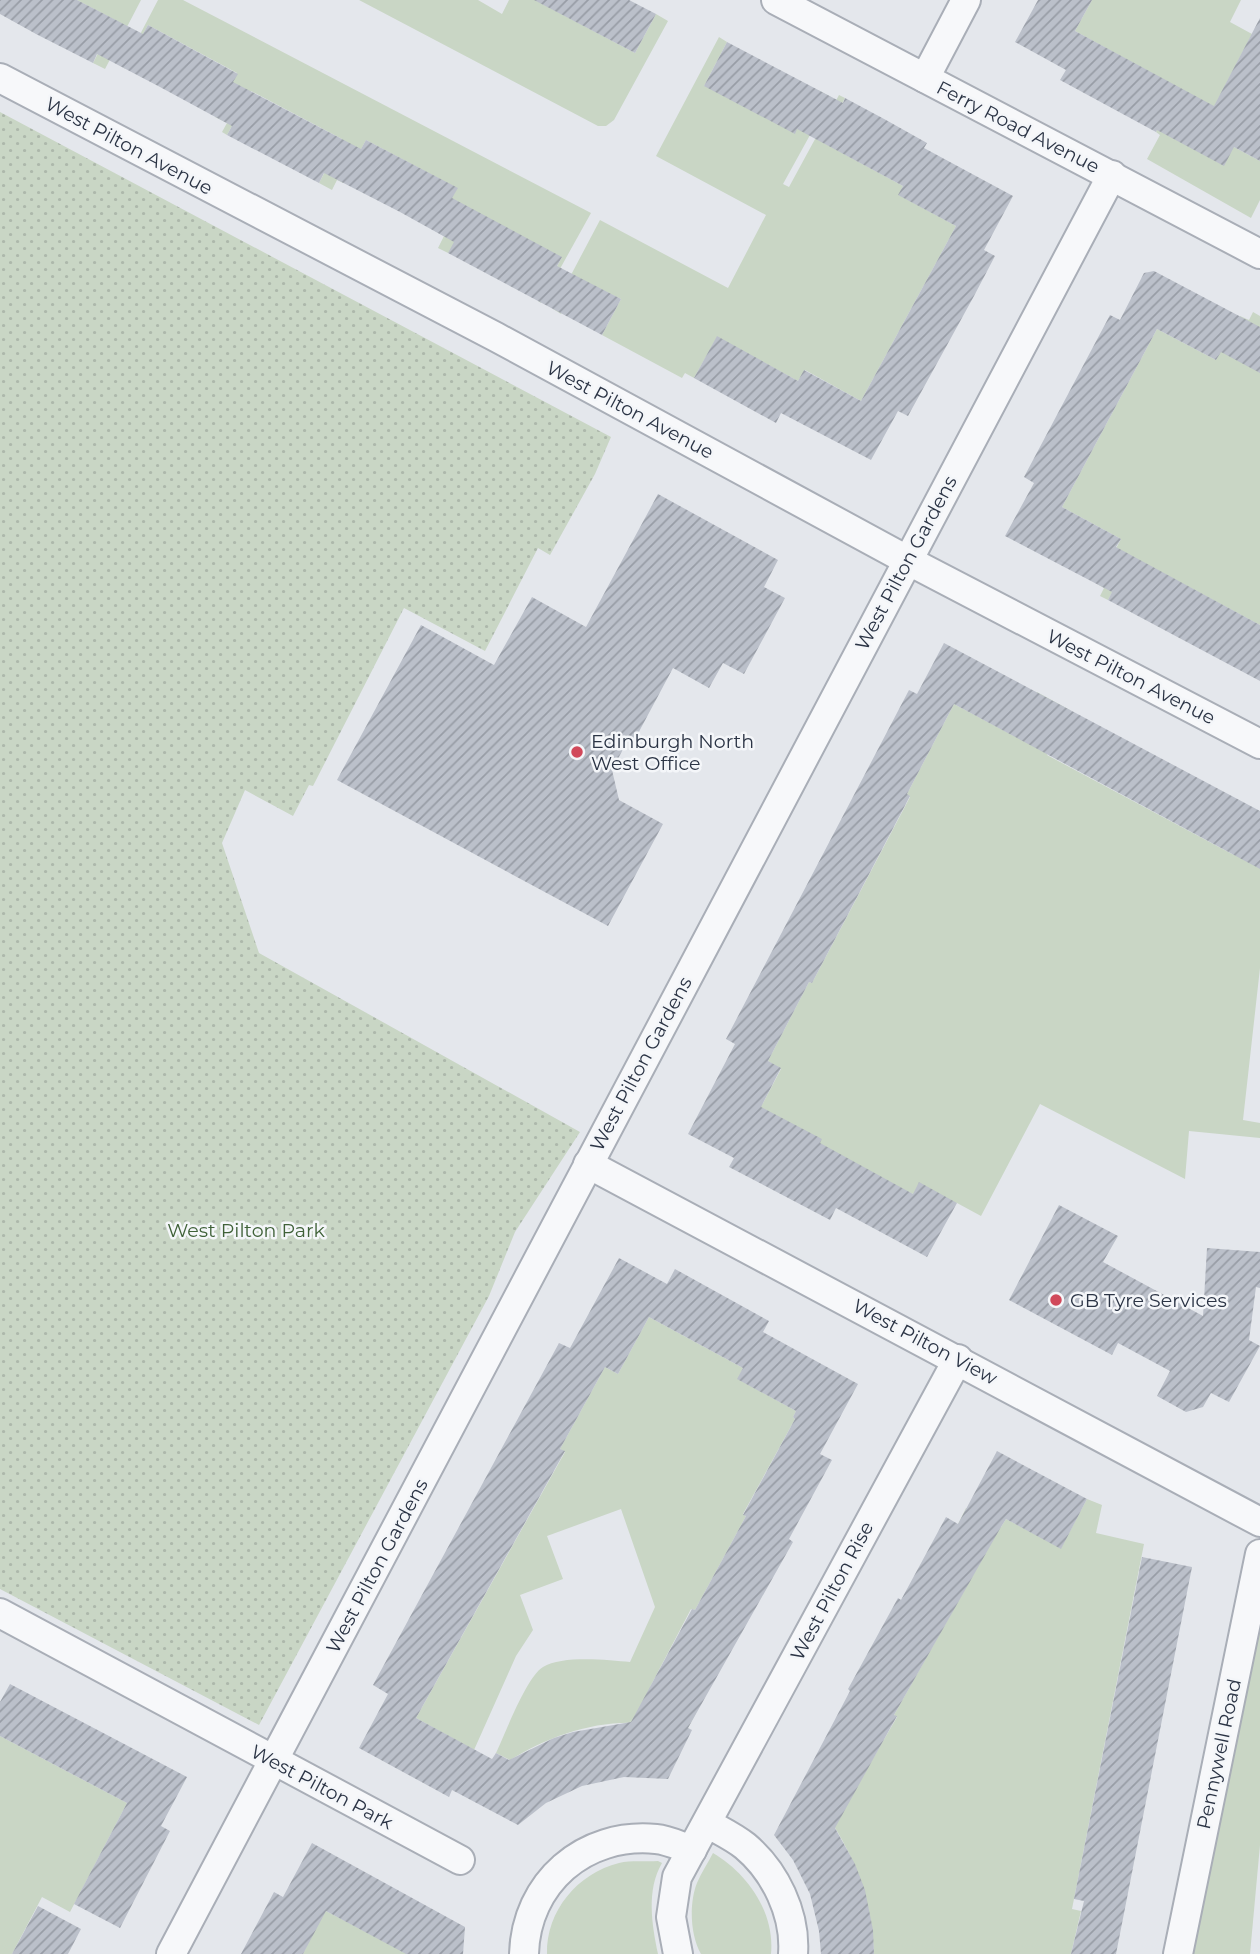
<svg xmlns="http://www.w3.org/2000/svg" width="1260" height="1954" viewBox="0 0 1260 1954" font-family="Montserrat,sans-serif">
<defs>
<pattern id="park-dots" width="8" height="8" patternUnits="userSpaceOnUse" patternTransform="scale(1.75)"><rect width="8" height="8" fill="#c9d6c5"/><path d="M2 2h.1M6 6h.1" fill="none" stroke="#adb8ab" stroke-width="1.8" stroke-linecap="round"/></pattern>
<pattern id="building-hatch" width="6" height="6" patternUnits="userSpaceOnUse" patternTransform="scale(1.75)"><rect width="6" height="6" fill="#bbc0ca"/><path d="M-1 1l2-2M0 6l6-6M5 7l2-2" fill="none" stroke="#989da6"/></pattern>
</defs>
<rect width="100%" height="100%" fill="#e4e7ec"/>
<g fill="#c9d6c5">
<polygon points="77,0 141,0 105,69 93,63 115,20"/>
<polygon points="158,0 183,0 591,213 541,303 538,301 562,257 448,253 438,248 444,236 435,231 457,188 366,140 343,183 337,180 332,190 319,183 342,139 251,91 227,135 222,132 227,123 215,117 237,73 148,25 125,69 123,67"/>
<polygon points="359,0 478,0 502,14 509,0 535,0 635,53 656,14 668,21 614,120 606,126 598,126"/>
<polygon points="1092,0 1241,0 1230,22 1252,34 1192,149 1234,147 1260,161 1260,200 1251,218 1147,159 1160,135 1156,132 1179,88 1075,31"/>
<polygon points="719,37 727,42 704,86 818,90 831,97 783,184 789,187 839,95 845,98 822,142 903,186 899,195 956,226 861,401 805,370 798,381 717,337 694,378 685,373 682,378 602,335 621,299 580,279 561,314 553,309 600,220 728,288 766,215 656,156"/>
<polygon points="1253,312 1260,316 1260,625 1131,556 1108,600 1100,596 1104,588 1097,584 1121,539 1062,507 1157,329 1216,360 1240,316 1249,320"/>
<polygon points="1037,692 1070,710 1047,755 1232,854 1260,863 1260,968 1243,1120 1260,1123 1260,1138 1189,1131 1185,1179 1040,1104 981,1216 957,1203 913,1194 754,1120 781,1069 768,1061 809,982 812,983 910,797 907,794 954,704 1014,736"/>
<path d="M649 1317 743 1368 738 1379 796 1411 793 1417 795 1419 743 1514 746 1516 695 1610 691 1609 650 1687 696 1713 688 1728C672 1726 656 1724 639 1723 594 1720 547 1737 510 1760L496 1753C505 1734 527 1676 543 1667 562 1655 608 1660 630 1662L655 1607 621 1509 547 1536 563 1579 520 1595 533 1630 516 1656 474 1750 416 1718 565 1452 560 1449 605 1367 618 1374Z"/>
<path d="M1087 1499 1102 1505 1096 1533 1144 1544 1072 1909 1081 1911 1071 1954H874C872 1906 859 1867 834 1826L897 1717 894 1715 991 1543 958 1524 966 1508 1001 1527 1006 1519 1061 1548Z"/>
<polygon points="1260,1593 1260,1845 1250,1954 1187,1954"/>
<polygon points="0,1736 127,1803 70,1912 42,1897 12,1954 0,1954"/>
<path d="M713 1853C747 1873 775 1912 771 1954H701C690 1935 689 1903 697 1883 701 1873 708 1863 713 1853Z"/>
<path d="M658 1861 662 1863C646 1890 652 1925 658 1954H547C546 1911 578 1873 619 1863 631 1860 646 1862 658 1861Z"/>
<polygon points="324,1910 408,1954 303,1954"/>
</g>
<polygon fill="url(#park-dots)" points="0,112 611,437 595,474 550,555 538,548 485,651 404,608 313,786 309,785 293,816 245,790 222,843 259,953 580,1132 515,1232 489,1296 259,1725 0,1589"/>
<g fill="url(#building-hatch)" fill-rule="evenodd">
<polygon points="0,0 77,0 143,34 148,25 238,74 233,82 361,149 366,140 458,188 452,198 562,257 557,266 621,299 602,335 448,253 454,242 400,212 324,173 319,183 227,135 232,126 160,87 97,54 93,63 36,34 0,14"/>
<polygon points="534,0 629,0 656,14 635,53"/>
<polygon points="1038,0 1092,0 1075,31 1214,106 1260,18 1260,161 1234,147 1224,166 1157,130 1156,132 1060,80 1066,70 1015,42"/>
<polygon points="727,42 843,103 845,98 886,120 927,143 924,148 1013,196 984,250 995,256 974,296 908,416 898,411 871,460 781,413 776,423 694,378 717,336 798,381 804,370 861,401 956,226 898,195 903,186 797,129 795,134 704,86"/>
<polygon points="1154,271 1260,327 1260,373 1221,352 1216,360 1157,329 1062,507 1121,539 1116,547 1260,625 1260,681 1108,600 1112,592 1005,536 1034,483 1024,477 1110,315 1120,320 1144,273"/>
<polygon points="658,494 778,560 764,587 785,598 744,674 723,663 709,688 673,668 634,741 629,738 612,770 619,800 663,824 608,926 337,780 421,625 494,665 532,597 586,627"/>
<polygon points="944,643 1260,811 1260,869 954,704 907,794 910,796 812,983 809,982 768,1061 781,1068 761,1107 822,1139 820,1143 913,1194 919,1182 957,1203 927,1257 836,1208 830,1220 729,1167 734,1158 688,1134 735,1044 726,1039 909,690 917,694"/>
<polygon points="1059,1205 1118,1236 1103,1262 1203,1316 1207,1248 1260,1252 1260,1288 1256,1287 1249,1340 1260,1346 1229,1402 1211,1393 1203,1407 1186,1412 1157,1396 1170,1371 1118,1343 1112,1355 1009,1300"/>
<path d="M619 1258 667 1284 675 1269 769 1321 763 1332 858 1384 820 1454 832 1460 789 1539 793 1542 688 1728 692 1730 668 1779 624 1777 582 1786 546 1803 518 1825 452 1790 449 1797 359 1748 388 1694 373 1685 559 1343 570 1348ZM649 1317 743 1368 737 1379 796 1411 793 1417 795 1419 743 1515 746 1516 695 1610 692 1609 631 1722 573 1732 554 1738 509 1760 496 1753 492 1759 416 1718 565 1451 560 1449 605 1367 618 1374Z"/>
<polygon points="997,1451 1087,1499 1061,1549 1006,1519 1001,1527 894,1715 897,1716 835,1828 855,1864 865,1890 873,1930 874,1954 821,1954 819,1931 810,1894 793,1860 774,1835 850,1691 848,1689 898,1598 901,1600 946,1517 958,1524"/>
<polygon points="1142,1557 1192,1567 1116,1954 1071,1954 1084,1901 1074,1899"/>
<polygon points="10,1684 187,1777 161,1826 170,1831 120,1928 74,1904 127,1803 0,1736 0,1702"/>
<polygon points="312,1843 465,1927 463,1954 406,1954 326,1911 303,1954 241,1954 274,1892 283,1897"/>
<polygon points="38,1906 81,1929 68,1954 12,1954"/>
</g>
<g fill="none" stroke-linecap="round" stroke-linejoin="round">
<g stroke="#a9aeb7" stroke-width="32">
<g id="street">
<polyline points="776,0 1260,254"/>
<polyline points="0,78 496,337 907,560 1260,744"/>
<polyline points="925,78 966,0"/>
<polyline points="588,1164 1260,1522"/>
<polyline points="0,1613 460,1860"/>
<path d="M707 1823C719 1830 734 1837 745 1846 775 1871 796 1914 793 1954"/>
<polyline points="171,1954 1112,175"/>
<path d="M524 1954C526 1883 584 1832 656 1839 668 1840 680 1846 692 1850"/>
<polyline points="678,1954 671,1917 677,1877 958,1359"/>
<polyline points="1178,1954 1260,1554"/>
</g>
</g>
<use href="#street" stroke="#f7f8fa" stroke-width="28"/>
</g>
<g fill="#d1495b" stroke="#f4f6f9" stroke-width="2.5">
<circle cx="577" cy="752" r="7"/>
<circle cx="1056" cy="1300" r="7"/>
</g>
<g text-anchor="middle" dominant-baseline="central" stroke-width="5" stroke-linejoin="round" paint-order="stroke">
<g font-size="19" fill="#2b3445" stroke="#f4f6f9">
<text transform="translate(1018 127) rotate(27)">Ferry Road Avenue</text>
<text transform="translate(129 146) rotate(28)">West Pilton Avenue</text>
<text transform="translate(630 410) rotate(28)">West Pilton Avenue</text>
<text transform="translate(906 563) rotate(-62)">West Pilton Gardens</text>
<text transform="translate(1131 677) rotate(27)">West Pilton Avenue</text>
<text transform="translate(641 1064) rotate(-62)">West Pilton Gardens</text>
<text transform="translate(925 1342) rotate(28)">West Pilton View</text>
<text transform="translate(377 1566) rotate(-62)">West Pilton Gardens</text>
<text transform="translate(832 1591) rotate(-62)">West Pilton Rise</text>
<text transform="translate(1219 1754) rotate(-78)">Pennywell Road</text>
<text transform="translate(322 1787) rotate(28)">West Pilton Park</text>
</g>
<g font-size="19" fill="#2b3445" stroke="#f4f6f9" text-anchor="start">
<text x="591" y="741">Edinburgh North<tspan x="591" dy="22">West Office</tspan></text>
<text x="1070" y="1300">GB Tyre Services</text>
</g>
<g font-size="19" fill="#3f6138" stroke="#f4f6f9">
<text x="246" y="1230">West Pilton Park</text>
</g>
</g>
</svg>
